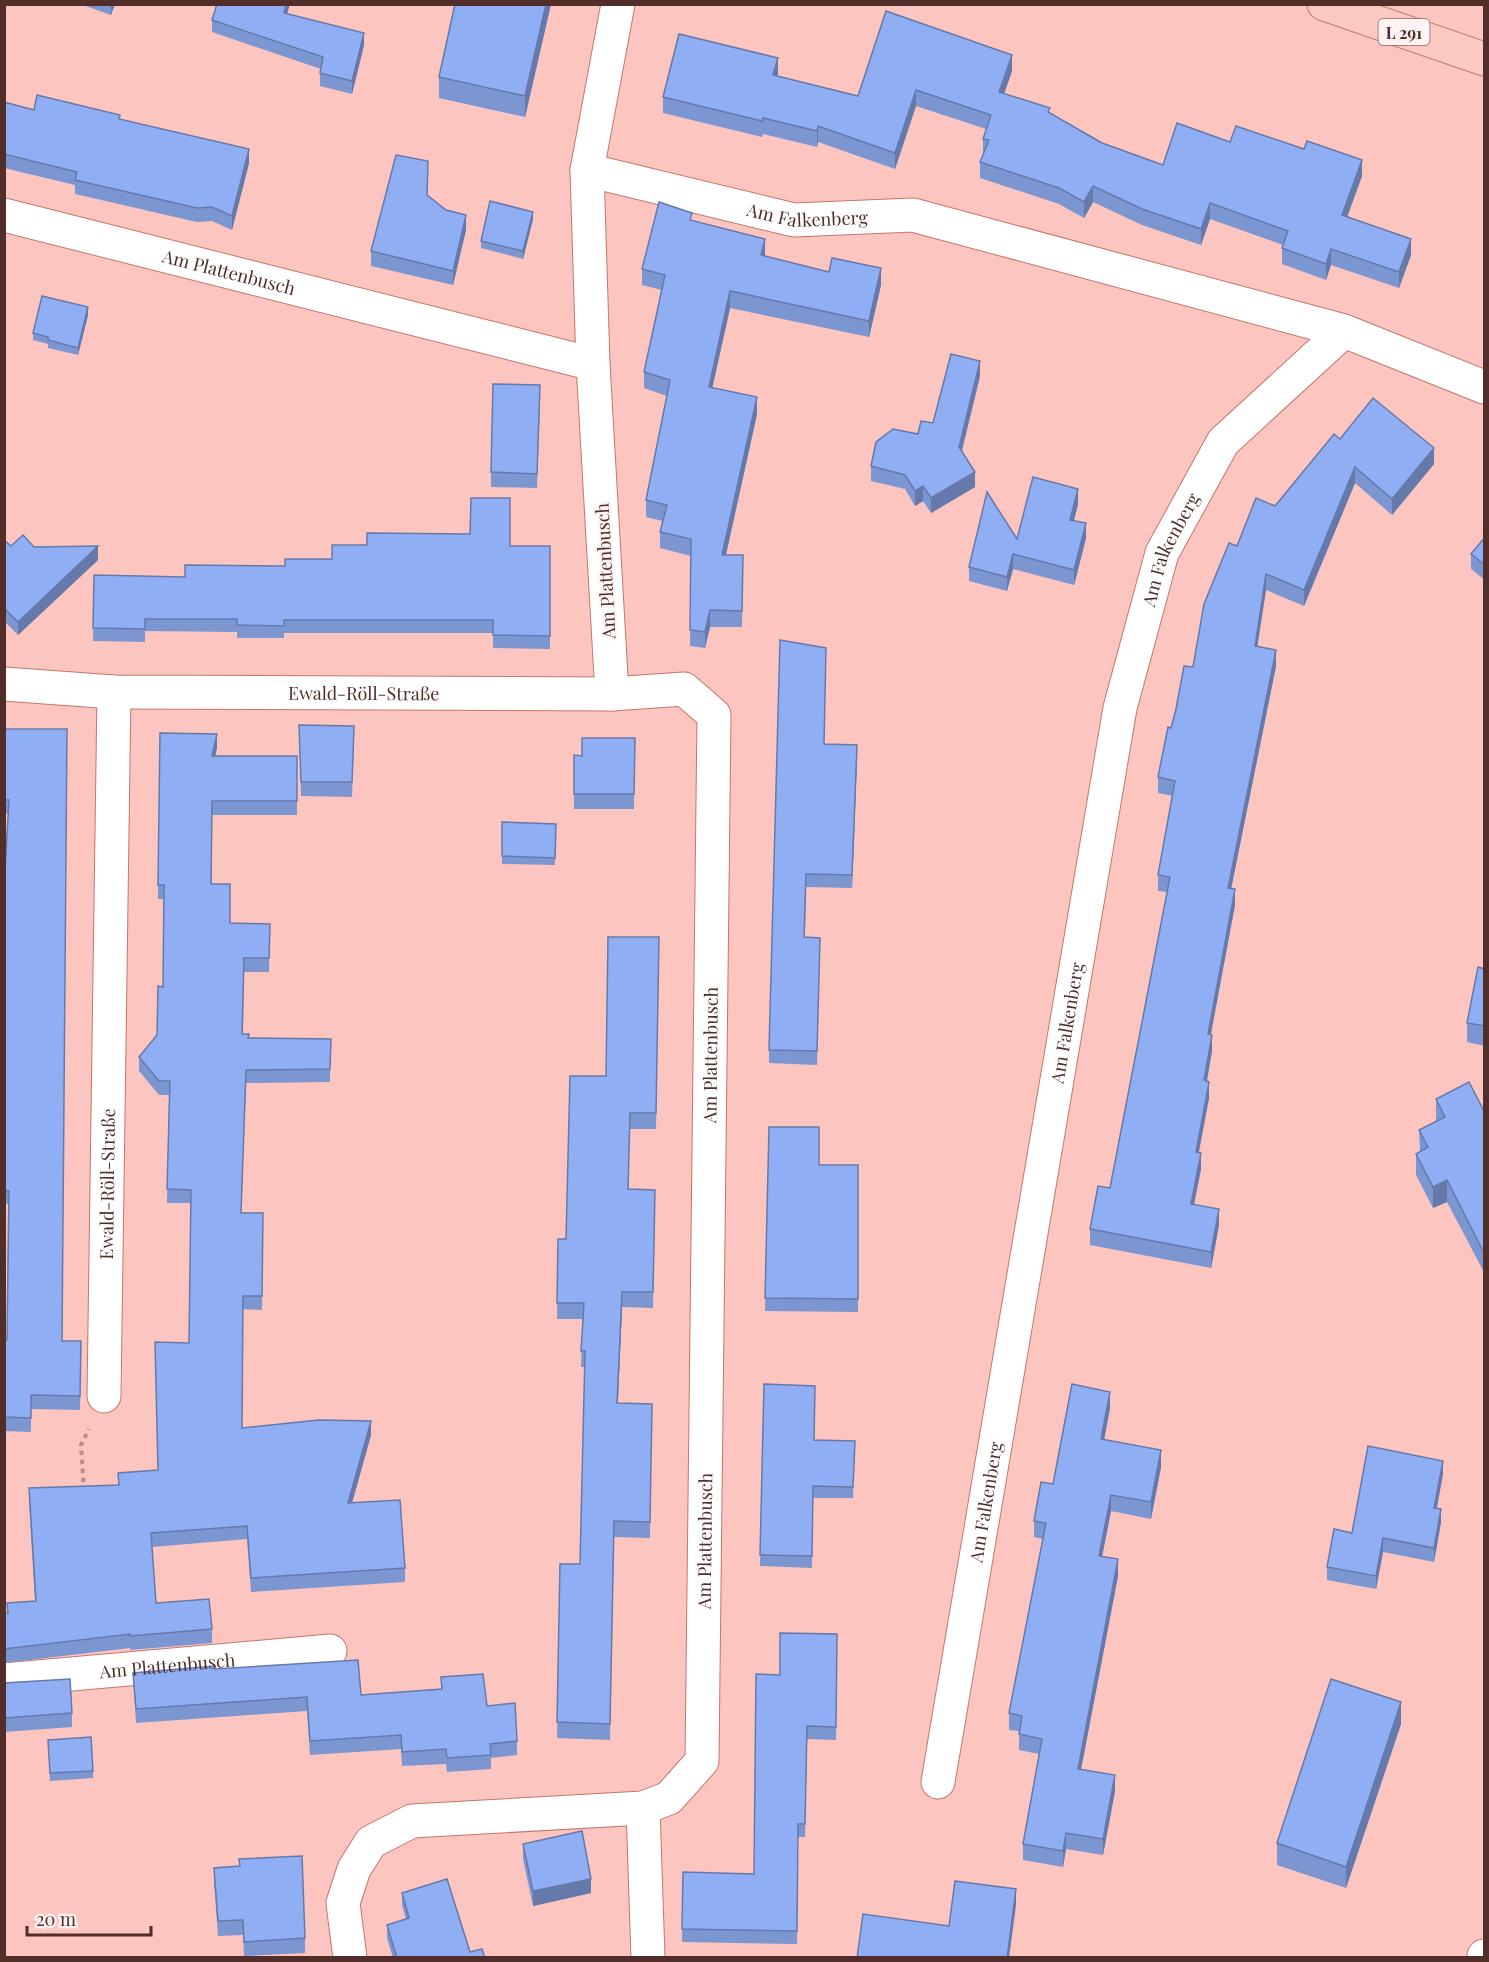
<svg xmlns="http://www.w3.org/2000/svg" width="1489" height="1962" viewBox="0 0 1489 1962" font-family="'Playfair Display',serif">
<rect width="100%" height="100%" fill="#fcc5bf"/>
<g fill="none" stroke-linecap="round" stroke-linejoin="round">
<g stroke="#c7756d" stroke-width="35">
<g id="minor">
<path id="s1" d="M587 170 794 220 913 215 1344 331 1484 387"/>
<path id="s2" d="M4 215 593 364"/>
<path id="s3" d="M4 684 114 692 612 694"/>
<path id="s4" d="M104 1396 114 692"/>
<path id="s5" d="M4 1680 330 1651"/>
<path id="s6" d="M938 1782 1120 708 1162 553 1223 442 1344 331"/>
<polyline points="643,1808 648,1958"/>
<path id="s7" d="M350 1958 343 1903 354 1869 371 1842 412 1821 643 1808 669 1798 702 1761 714 715 684 689 612 694 593 364 587 170 618 4"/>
<polyline points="1484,1958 1484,1956"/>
</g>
</g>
<g stroke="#bf7a73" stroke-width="35">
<polyline id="major" points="1324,4 1484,59"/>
</g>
<polyline stroke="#bd8d88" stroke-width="4" stroke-dasharray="4.5 4.5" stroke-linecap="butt" points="84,1491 81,1445 89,1429"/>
<use href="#minor" stroke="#fff" stroke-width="33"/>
<use href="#major" stroke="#fcc8c2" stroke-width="33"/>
</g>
<g fill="#7c96d2">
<polygon points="80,4 115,4 111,15"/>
<polygon points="455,4 551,4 525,117 439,98 439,77"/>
<polygon points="287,14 364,45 352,94 320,86 320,73 321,69 212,32 212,20"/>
<polygon points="1012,71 1004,94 1050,113 1102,143 1163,165 1230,142 1362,176 1347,216 1411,255 1399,288 1331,265 1326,280 1282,264 1282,248 1283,245 1210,219 1201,245 1142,225 1093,202 1084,218 1059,204 980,178 980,162 983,155 983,139 986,129 916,106 895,169 818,142 817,147 763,134 762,137 663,113 663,97 778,74 777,76 858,96"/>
<polygon points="4,102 34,110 120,119 249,163 232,230 212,221 197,222 75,194 75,185 4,168"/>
<polygon points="427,196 446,210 466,230 453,285 371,266 371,251"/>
<polygon points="533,219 523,259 481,248 481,241"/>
<polygon points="692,220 765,256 881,285 869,337 730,308 712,388 757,414 726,555 743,555 742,627 710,627 705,648 690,646 691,556 660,548 660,532 663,521 646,517 646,500 667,396 644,388 644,372 662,290 642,285 642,269"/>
<polygon points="88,315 78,355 48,348 48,344 33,340 33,333"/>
<polygon points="980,376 962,451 975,487 931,513 923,501 915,506 905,489 871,481 871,466 933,423"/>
<polygon points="540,400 537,488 491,487 491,472"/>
<polygon points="1340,439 1434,464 1392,515 1355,483 1304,606 1266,590 1257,646 1276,666 1231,889 1235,905 1210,1035 1212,1051 1207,1081 1209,1098 1198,1153 1201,1169 1194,1204 1219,1225 1211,1268 1090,1245 1090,1229 1110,1188 1167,892 1158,891 1158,875 1173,796 1158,793 1158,777 1171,728 1237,546"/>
<polygon points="1078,504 1074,521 1086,538 1074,585 1013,569 1007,591 969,581 969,567"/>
<polygon points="1485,537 1485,580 1471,569 1471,554"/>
<polygon points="4,540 11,546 34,547 98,560 18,635 4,621"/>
<polygon points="510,546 550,546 550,649 493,648 493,633 284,633 284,638 237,638 237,632 145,631 145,642 93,641 94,575 185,577 285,566 332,559"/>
<polygon points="299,725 354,741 352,797 301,796"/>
<polygon points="4,729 62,1341 81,1341 80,1410 31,1409 31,1432 4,1431 4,1340 7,1340 8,1204 4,1204 4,888 8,814 4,813"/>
<polygon points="160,733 217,748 215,756 297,756 297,815 212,815 212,884 230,923 270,924 269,972 244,972 243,1034 249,1038 331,1039 330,1082 246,1083 241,1213 263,1213 262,1310 243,1309 242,1428 371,1435 352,1503 405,1568 405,1582 251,1592 247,1539 152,1547 156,1603 212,1629 212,1643 130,1650 130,1648 4,1663 4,1613 7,1613 7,1603 35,1601 29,1502 29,1488 118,1485 118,1473 158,1470 189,1343 191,1203 167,1203 169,1095 159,1095 139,1071 139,1057 157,1035 163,987 164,899 158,899"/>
<polygon points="635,738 634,809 574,809 574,755 582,756"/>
<polygon points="825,744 857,758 852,888 806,887 805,937 820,938 817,1065 769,1063 769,1050"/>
<polygon points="502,822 556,824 555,865 502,864"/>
<polygon points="659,937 656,1129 630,1129 628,1189 655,1190 653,1308 622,1307 618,1403 652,1404 650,1538 614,1537 610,1740 557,1738 560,1564 580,1564 585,1367 581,1367 583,1319 557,1319 558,1239 566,1239 606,1076"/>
<polygon points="1485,969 1485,1046 1467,1042 1467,1023"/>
<polygon points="1436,1099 1485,1111 1485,1274 1447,1202 1433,1208 1416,1175 1416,1154 1420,1152 1419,1130 1436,1122"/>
<polygon points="769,1127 819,1165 858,1165 858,1312 765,1311"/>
<polygon points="764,1384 814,1440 855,1441 853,1498 813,1498 812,1568 760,1566"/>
<polygon points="1110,1408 1104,1440 1161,1467 1151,1519 1111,1511 1102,1556 1118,1576 1081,1769 1115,1791 1103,1855 1066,1849 1063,1867 1023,1860 1023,1844 1039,1754 1019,1750 1019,1731 1009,1730 1009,1713 1043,1539 1034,1537 1034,1521 1053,1484"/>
<polygon points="1443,1474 1437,1508 1441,1522 1434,1562 1383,1552 1376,1589 1327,1580 1327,1567 1352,1533"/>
<polygon points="837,1634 836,1740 807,1739 805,1837 798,1837 797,1944 682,1942 683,1872 754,1874 780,1675"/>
<polygon points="215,1669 361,1695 441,1689 441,1677 487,1706 517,1741 517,1755 491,1758 491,1769 447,1772 446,1764 402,1766 401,1749 310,1755 307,1711 136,1723 133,1673"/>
<polygon points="4,1683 72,1713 72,1727 4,1732"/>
<polygon points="1401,1724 1346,1888 1277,1865 1277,1843"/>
<polygon points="48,1740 93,1771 93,1778 50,1781"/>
<polygon points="523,1844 591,1893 533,1906 523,1859"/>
<polygon points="239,1859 305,1938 305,1953 244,1956 243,1935 218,1936 214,1882 214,1868 239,1866"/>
<polygon points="402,1893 470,1952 485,1958 393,1958 387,1938 387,1925 406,1919 402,1905"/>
</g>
<g fill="#657aab">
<polygon points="111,4 115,4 111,15"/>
<polygon points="286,4 290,4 284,25 284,13"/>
<polygon points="546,4 551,4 525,117 525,96"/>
<polygon points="364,33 364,45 352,94 352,81"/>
<polygon points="1012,55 1012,71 999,108 999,92"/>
<polygon points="778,58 778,74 773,91 773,75"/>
<polygon points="916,90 916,106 895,169 895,153"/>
<polygon points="818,126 818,142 817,147 817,131"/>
<polygon points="249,149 249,163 232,230 232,216"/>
<polygon points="1362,160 1362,176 1342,231 1342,215"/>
<polygon points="1093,186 1093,202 1084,218 1084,202"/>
<polygon points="1210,203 1210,219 1201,245 1201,229"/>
<polygon points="533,212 533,219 523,259 523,251"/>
<polygon points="466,215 466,230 453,285 453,271"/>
<polygon points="765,239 765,256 761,255"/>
<polygon points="1411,239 1411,255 1399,288 1399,272"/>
<polygon points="1331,249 1331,265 1326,280 1326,264"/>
<polygon points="881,268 881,285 869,337 869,321"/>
<polygon points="730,291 730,308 709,403 709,387"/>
<polygon points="88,307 88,315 78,355 78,348"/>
<polygon points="980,361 980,376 959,461 959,447"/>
<polygon points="757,397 757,414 722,572 722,555"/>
<polygon points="1434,448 1434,464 1392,515 1392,499"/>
<polygon points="1355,467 1355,483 1304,606 1304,590"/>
<polygon points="975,472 975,487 931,513 931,498"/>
<polygon points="923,486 923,501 915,506 915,491"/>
<polygon points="1078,489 1078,504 1070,535 1070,520"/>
<polygon points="1086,523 1086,538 1074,585 1074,570"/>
<polygon points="98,546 98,560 18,635 18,622"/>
<polygon points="1013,554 1013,569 1007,591 1007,577"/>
<polygon points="1266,574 1266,590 1255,662 1255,646"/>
<polygon points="710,610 710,627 705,648 705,632"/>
<polygon points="1276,650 1276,666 1228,904 1228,888"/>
<polygon points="217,734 217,748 212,770 212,756"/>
<polygon points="857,745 857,758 852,888 852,875"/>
<polygon points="1235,889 1235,905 1208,1050 1208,1034"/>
<polygon points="1212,1035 1212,1051 1204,1096 1204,1080"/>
<polygon points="1209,1082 1209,1098 1196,1168 1196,1152"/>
<polygon points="1201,1153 1201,1169 1191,1220 1191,1204"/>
<polygon points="1447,1180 1447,1202 1433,1208 1433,1187"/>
<polygon points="1219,1209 1219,1225 1211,1268 1211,1252"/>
<polygon points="622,1292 622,1307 617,1419 617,1403"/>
<polygon points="1110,1392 1110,1408 1101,1456 1101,1439"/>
<polygon points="371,1421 371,1435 348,1517 348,1503"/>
<polygon points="1161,1450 1161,1467 1151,1519 1151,1502"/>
<polygon points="1443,1461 1443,1474 1434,1521 1434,1508"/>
<polygon points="1111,1495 1111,1511 1099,1572 1099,1556"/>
<polygon points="1441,1509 1441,1522 1434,1562 1434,1548"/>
<polygon points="1383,1538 1383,1552 1376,1589 1376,1576"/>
<polygon points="1118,1559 1118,1576 1078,1785 1078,1769"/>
<polygon points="1401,1702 1401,1724 1346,1888 1346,1867"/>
<polygon points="1115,1775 1115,1791 1103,1855 1103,1839"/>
<polygon points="1066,1833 1066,1849 1063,1867 1063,1851"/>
<polygon points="591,1879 591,1893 533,1906 533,1891"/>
<polygon points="1016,1889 1016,1905 1009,1958 1007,1958"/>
</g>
<g fill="#90aef4" stroke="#657aab" stroke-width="1.5">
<polygon points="217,4 286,4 284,13 364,33 352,81 320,73 323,57 212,20"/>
<polygon points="455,4 546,4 525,96 439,77"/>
<polygon points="886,11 1012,55 999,92 1050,108 1048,112 1102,143 1163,165 1177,123 1230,142 1236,126 1304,149 1307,141 1362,160 1342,215 1411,239 1399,272 1331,249 1326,264 1282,248 1288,231 1210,203 1201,229 1142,209 1093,186 1084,202 1059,188 980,162 989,140 983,139 991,115 916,90 895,153 818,126 817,131 763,118 762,121 663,97 679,34 778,58 773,75 858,96"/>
<polygon points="37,95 120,115 119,119 249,149 232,216 212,207 197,208 75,180 77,172 4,154 4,102 34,110"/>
<polygon points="396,155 428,161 427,195 446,210 466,215 453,271 371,251"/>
<polygon points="490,201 533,212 523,251 481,241"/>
<polygon points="659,202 692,213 690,220 765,239 761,255 829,272 832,258 881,268 869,321 730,291 709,387 757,397 722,555 743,555 742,611 710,610 705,632 690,630 691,539 660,532 667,505 646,500 670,380 644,372 665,275 642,269"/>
<polygon points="42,296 88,307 78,348 48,340 48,337 33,333"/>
<polygon points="951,354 980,361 959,447 975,472 931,498 923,486 915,491 905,475 871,466 876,442 893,429 918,434 921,421 933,423"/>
<polygon points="493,384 540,385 537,474 491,472"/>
<polygon points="1373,398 1434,448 1392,499 1355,467 1304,590 1266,574 1255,646 1276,650 1228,888 1235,889 1208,1034 1212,1035 1204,1080 1209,1082 1196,1152 1201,1153 1191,1204 1219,1209 1211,1252 1090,1229 1098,1186 1110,1188 1170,877 1158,875 1175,781 1158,777 1168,727 1171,728 1176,709 1184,666 1193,667 1204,604 1229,543 1237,546 1256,498 1275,506 1334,434 1340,439"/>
<polygon points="1033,477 1078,489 1070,520 1086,523 1074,570 1013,554 1007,577 969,567 987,492 1017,539"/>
<polygon points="471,498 510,498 510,546 550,546 550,636 493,635 493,620 284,620 284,626 237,625 237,619 145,619 145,629 93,628 94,575 185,577 185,565 285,566 285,559 332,559 332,545 367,545 367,533 470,534"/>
<polygon points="23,535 34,547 98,546 18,622 4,608 4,540 11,546"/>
<polygon points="1485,537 1485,565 1471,554"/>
<polygon points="780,640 826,648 824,744 857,745 852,875 806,874 804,937 820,938 817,1051 769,1050"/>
<polygon points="299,725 354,726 352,782 301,782"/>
<polygon points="4,729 67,729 62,1341 81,1341 80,1396 31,1395 31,1418 4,1417 4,1340 7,1340 9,1191 4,1190 4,888 9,800 4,800"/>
<polygon points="160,733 217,734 212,756 297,756 297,801 212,801 211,884 230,884 230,923 270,924 269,958 244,958 242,1034 249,1034 248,1038 331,1039 330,1069 246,1070 241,1213 263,1213 262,1296 243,1296 242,1428 319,1420 371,1421 348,1503 400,1500 405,1568 251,1578 247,1526 151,1533 156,1603 209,1599 212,1629 130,1636 130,1634 4,1649 4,1613 8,1613 7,1603 36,1601 29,1488 119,1485 118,1473 158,1470 155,1342 189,1343 191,1190 167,1189 170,1081 159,1081 139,1057 157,1035 158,986 163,987 164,885 158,885"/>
<polygon points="582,738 635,738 634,794 574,794 574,755 582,756"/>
<polygon points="502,822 556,824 555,858 502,856"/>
<polygon points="608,937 659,937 656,1113 630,1113 628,1189 655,1190 653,1292 622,1292 617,1403 652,1404 650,1522 614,1521 610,1724 557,1722 560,1564 580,1564 585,1351 581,1351 584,1303 557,1303 558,1239 566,1239 570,1076 606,1076"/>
<polygon points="1478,967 1485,969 1485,1026 1467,1023"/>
<polygon points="1469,1082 1484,1111 1485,1111 1484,1253 1447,1180 1433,1187 1416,1154 1428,1147 1419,1130 1445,1117 1436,1099"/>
<polygon points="769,1127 819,1127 819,1165 858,1165 858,1299 765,1298"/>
<polygon points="764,1384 815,1386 814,1440 855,1441 853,1487 813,1486 812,1556 760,1555"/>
<polygon points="1072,1384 1110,1392 1101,1439 1161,1450 1151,1502 1111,1495 1099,1556 1118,1559 1078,1769 1115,1775 1103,1839 1066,1833 1063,1851 1023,1844 1042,1739 1019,1734 1022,1716 1009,1713 1046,1523 1034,1521 1041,1482 1053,1484"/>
<polygon points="1368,1446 1443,1461 1434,1508 1441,1509 1434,1548 1383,1538 1376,1576 1327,1567 1334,1529 1352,1533"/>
<polygon points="780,1633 837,1634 836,1727 807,1726 805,1824 798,1824 797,1931 682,1929 683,1872 754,1874 756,1674 780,1675"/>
<polygon points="358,1660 361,1695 442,1689 441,1677 483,1674 487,1706 515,1703 517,1741 490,1744 491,1755 447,1758 446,1749 402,1752 401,1735 310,1741 307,1697 136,1709 133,1673 215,1666 215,1669"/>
<polygon points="70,1679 72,1713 4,1718 4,1683"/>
<polygon points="1331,1679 1401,1702 1346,1867 1277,1843"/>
<polygon points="91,1737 93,1771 50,1773 48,1740"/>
<polygon points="582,1831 591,1879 533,1891 523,1844"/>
<polygon points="302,1856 305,1938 244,1942 243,1920 218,1921 214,1868 240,1866 239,1859"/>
<polygon points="447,1879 470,1952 482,1949 485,1958 397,1958 387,1925 409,1918 402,1893"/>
<polygon points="955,1881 1016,1889 1007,1958 857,1958 863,1914 949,1926"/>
</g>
<g text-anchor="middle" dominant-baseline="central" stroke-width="4.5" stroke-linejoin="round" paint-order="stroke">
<rect fill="#fdf3f2" stroke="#856966" stroke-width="1.5" x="1378.5" y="19" width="51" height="26" rx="4.5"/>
<g font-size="16" font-weight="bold" fill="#512e2a">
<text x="1404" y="32">L 291</text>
</g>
<g font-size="18" fill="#512e2a" stroke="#fdf3f2">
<text stroke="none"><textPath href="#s1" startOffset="226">Am Falkenberg</textPath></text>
<text stroke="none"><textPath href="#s2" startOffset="232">Am Plattenbusch</textPath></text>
<text stroke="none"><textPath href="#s6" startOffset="1256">Am Falkenberg</textPath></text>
<text transform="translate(605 571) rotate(-93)">Am Plattenbusch</text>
<text stroke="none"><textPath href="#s3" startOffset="360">Ewald-Röll-Straße</textPath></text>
<text stroke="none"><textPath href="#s6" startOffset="770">Am Falkenberg</textPath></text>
<text stroke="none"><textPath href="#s7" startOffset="1184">Am Plattenbusch</textPath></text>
<text stroke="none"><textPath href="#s4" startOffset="212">Ewald-Röll-Straße</textPath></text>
<text stroke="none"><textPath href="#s6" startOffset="284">Am Falkenberg</textPath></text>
<text stroke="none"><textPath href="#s7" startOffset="698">Am Plattenbusch</textPath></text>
<text stroke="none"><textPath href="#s5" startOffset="164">Am Plattenbusch</textPath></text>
</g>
</g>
<rect width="1489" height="1962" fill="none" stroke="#512e2a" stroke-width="12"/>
<path d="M27 1926v9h124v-9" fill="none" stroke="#512e2a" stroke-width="3"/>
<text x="36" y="1926" font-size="18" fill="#512e2a" stroke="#fdf3f2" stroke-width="4.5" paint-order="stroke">20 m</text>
</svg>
